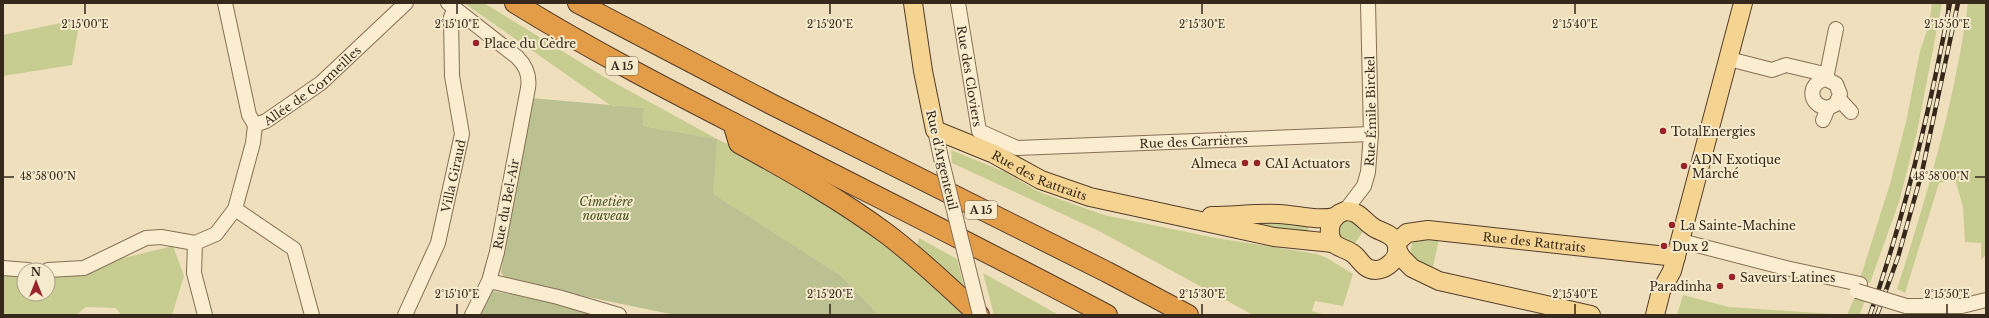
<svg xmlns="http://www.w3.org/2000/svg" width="1989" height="318" viewBox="0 0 1989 318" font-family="'Libre Baskerville',serif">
<rect width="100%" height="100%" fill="#efdfbd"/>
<g fill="#c7cd91">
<polygon points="464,3 484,3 606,78 717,139 817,188 971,315 879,315 840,275 712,194 716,139 643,126 644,108 610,105"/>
<polygon points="1932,3 1942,3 1917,132 1899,202 1870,283 1860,279 1890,184 1906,122 1920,51 1929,25"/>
<path d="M1968 3H1986L1985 32 1986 38V254L1981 260V243L1965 242 1963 207 1955 179 1939 183 1905 293 1897 289C1927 196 1955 101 1968 3Z"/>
<polygon points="80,19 72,65 3,76 3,35"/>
<polygon points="951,150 1005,172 1039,192 1104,215 1216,238 1317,254 1327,258 1353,274 1343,306 1315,301 1312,311 1326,315 1253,315 1099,231 952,163"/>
<polygon points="1213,219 1309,222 1307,236"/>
<polygon points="1351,219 1364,230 1353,246 1340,238 1339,232 1342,223"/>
<polygon points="919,238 957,259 966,294 917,249"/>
<polygon points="1423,238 1439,239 1432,272 1412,262 1410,253 1412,243"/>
<polygon points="173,246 184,276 172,315 121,315 116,308 86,307 76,315 3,315 3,270 24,272 24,294 48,294 48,273 65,272"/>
<polygon points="983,273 1059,315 994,315"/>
<polygon points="1683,295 1729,307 1847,315 1855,296 1866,299 1859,315 1677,315"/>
</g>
<g fill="#bcc191">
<polygon points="531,98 644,108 643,126 717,139 713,194 840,275 879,315 675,315 506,280 501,272"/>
<polygon points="492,291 542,299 591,313 590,315 478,315 488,293"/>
</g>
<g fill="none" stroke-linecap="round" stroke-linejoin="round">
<g stroke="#876f56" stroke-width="16">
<g id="minor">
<polyline points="225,3 249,115 255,125"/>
<path d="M448 3 517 57C526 66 530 75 528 88L497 252 489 281 472 315"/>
<path id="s1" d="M958 3 979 131 1017 148 1371 134"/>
<polyline points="1729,59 1772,70 1786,65 1820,73 1826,79"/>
<polyline points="1826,79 1836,29"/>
<polyline points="1839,99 1851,112"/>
<path d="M1823 120 1828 108 1836 104 1840 94 1836 84 1826 79C1807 83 1808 106 1828 108"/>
<path id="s2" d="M255 125 266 121 321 83 406 3"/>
<polyline points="935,130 941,158"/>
<polyline points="235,209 294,249 312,315"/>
<path id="s3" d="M1345 211 1364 186 1368 172 1371 134 1368 3"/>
<polyline points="1681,241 1786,268 1860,284"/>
<polyline points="195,243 194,273 205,315"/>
<polyline points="3,268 28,270"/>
<polyline points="48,270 84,268 146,238 161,237 195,243 216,234 235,209 253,143 255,125"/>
<polyline points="489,281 558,297 619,315"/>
<polyline points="1906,306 1962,306 1986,300"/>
<path id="s4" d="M405 315 438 243 462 134 452 76 451 17 455 8"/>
</g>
</g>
<g stroke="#543d2b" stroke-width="20">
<g id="major">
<path id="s5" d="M913 3 923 71 935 130 994 154 1041 180 1090 197 1274 237 1333 243"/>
<path d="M1345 211C1360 211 1362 220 1373 227 1380 232 1391 233 1396 242 1403 257 1384 274 1370 269 1362 267 1359 257 1352 253 1346 249 1339 248 1333 243 1326 229 1331 216 1345 211Z"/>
<path d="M1211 216C1233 216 1256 213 1279 214 1299 215 1315 221 1335 217"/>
<path id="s6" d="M1396 243 1407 233 1428 230 1676 257"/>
<polyline points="1397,250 1402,258 1412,268 1439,281 1591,315"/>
<polyline points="1655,315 1661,291 1672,271 1743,3"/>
</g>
</g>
<g stroke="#543d2b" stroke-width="22">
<g id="highway">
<path d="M515 3C586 47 659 85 733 123 857 187 983 249 1107 315"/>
<polyline points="578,3 773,105 1107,272 1188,315"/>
<path d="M733 123 739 143C790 171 841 200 887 234 920 259 949 287 979 315"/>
</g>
</g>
<use href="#minor" stroke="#faedd0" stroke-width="14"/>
<use href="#major" stroke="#f5d492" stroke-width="18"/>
<use href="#highway" stroke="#e39d49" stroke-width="20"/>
<g stroke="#36281b" stroke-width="4.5">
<g id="rail">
<path d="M1870 315C1906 212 1930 110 1950 3"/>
<polyline points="1877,315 1898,257 1922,172 1958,3"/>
</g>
</g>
<use href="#rail" stroke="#f6eacd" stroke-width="3" stroke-dasharray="9" stroke-linecap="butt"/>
<g stroke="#876f56" stroke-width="16" stroke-linecap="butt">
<g id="minor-bridge">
<polyline points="941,158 980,315"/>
<polyline points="1857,291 1906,306"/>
</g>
</g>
<use href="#minor-bridge" stroke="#faedd0" stroke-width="14"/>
</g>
<path fill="none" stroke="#36281b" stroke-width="1.5" d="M85 4V14M457 4V14M830 4V14M1202 4V14M1575 4V14M1947 4V14M4 177H14M1975 177H1985M457 304V314M830 304V314M1202 304V314M1575 304V314M1947 304V314"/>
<g fill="#982427" stroke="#f6eacd" stroke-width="1.5">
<circle cx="476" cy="43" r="4"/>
<circle cx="1663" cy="131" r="4"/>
<circle cx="1245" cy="163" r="4"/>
<circle cx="1257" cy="163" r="4"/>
<circle cx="1684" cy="166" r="4"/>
<circle cx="1672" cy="225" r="4"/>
<circle cx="1664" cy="246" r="4"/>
<circle cx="1732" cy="277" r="4"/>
<circle cx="1720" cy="286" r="4"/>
</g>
<g text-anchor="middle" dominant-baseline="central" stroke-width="4" stroke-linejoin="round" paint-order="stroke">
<g fill="#f6eacd" stroke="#706250" stroke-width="1">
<rect x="606" y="57" width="32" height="18" rx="3"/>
<rect x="965" y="201" width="32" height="18" rx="3"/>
</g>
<g font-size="11" font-weight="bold" fill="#36281b">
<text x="622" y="66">A 15</text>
<text x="981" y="210">A 15</text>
</g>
<g font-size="12" fill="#36281b" stroke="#f6eacd" text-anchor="start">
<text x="484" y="43">Place du Cèdre</text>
<text x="1671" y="131">TotalEnergies</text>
<text x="1692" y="159">ADN Exotique<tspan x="1692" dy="14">Marché</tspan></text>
<text x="1237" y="163" text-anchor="end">Almeca</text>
<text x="1265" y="163">CAI Actuators</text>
<text x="1680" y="225">La Sainte-Machine</text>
<text x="1672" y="246">Dux 2</text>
<text x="1740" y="277">Saveurs Latines</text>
<text x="1712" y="286" text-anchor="end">Paradinha</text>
</g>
<g font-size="12" fill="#36281b" stroke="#f6eacd">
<text stroke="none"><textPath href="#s1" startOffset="74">Rue des Cloviers</textPath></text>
<text stroke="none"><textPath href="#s2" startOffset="70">Allée de Cormeilles</textPath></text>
<text stroke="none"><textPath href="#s3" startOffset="107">Rue Émile Birckel</textPath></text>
<text stroke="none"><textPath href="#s1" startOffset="348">Rue des Carrières</textPath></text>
<text transform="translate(942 160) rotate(77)">Rue d'Argenteuil</text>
<text stroke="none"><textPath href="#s5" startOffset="243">Rue des Rattraits</textPath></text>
<text stroke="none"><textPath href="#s4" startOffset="148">Villa Giraud</textPath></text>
<text transform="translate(506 204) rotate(-79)">Rue du Bel-Air</text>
<text stroke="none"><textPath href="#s6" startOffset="143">Rue des Rattraits</textPath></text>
</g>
<g font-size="12" font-style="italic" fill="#475321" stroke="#f6eacd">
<text x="606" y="201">Cimetière<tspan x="606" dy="14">nouveau</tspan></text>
</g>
</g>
<g font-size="10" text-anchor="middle" fill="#36281b" stroke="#f6eacd" stroke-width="4" stroke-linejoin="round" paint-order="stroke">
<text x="85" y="28">2°15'00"E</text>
<text x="457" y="28">2°15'10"E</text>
<text x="830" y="28">2°15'20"E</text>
<text x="1202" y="28">2°15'30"E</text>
<text x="1575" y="28">2°15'40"E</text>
<text x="1947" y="28">2°15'50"E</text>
<text x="48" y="180">48°58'00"N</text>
<text x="1941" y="180">48°58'00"N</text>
<text x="457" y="298">2°15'10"E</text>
<text x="830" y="298">2°15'20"E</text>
<text x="1202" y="298">2°15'30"E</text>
<text x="1575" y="298">2°15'40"E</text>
<text x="1947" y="298">2°15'50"E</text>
</g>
<rect width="1989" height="318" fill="none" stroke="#36281b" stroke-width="8"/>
<g transform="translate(36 282)"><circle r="19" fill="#f6eacd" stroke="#a99c86"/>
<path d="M0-3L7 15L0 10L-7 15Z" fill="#982427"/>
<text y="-6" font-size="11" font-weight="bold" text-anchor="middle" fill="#36281b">N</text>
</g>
</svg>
